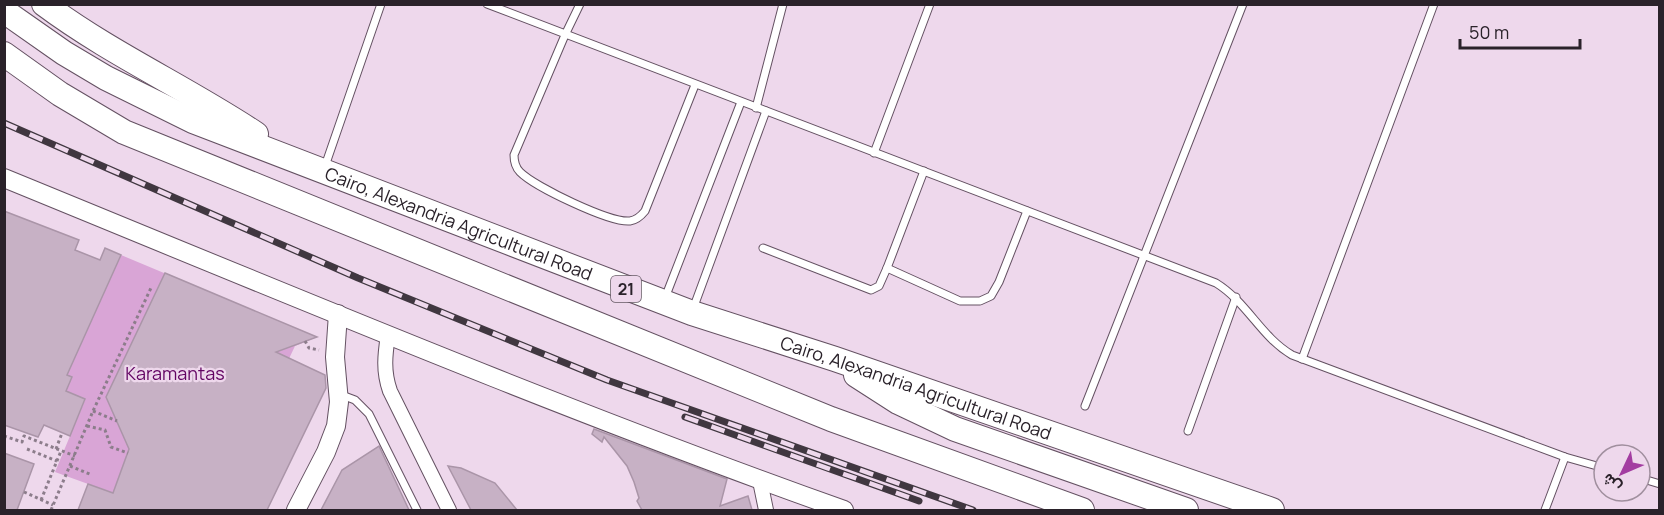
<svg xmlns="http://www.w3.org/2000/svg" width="1664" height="515" viewBox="0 0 1664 515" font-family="Manrope,Vazirmatn,sans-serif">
<rect width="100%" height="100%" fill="#eed8ec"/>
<polygon fill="#d9a5d6" points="121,255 317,337 295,346 228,487 129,449 113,493 55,472 85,400 60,389"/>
<g fill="#c7b1c5" stroke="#aa95a8" stroke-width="1.5">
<polygon points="4,211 79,240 75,250 100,260 105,248 121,255 67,375 72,377 66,391 85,399 70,436 44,425 38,437 4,425"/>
<polygon points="165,273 317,337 276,352 325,375 326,388 267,510 78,510 88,484 113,493 129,449 106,397"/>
<polygon points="594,429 727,479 720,506 748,496 752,510 642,510 637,501 639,498 634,482 627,466 604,437 602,442 592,434"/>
<polygon points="379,446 409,510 321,510 342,470"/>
<polygon points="4,453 34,464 17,510 4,510"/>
<polygon points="448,466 461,468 495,483 517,510 471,510"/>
</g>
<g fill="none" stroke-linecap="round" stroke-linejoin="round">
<g stroke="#645162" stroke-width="9">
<g id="lane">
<path d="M487 4 1216 283C1247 302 1261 337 1292 355L1565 457 1604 468"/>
<path d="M580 4 565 35 514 155C514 162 515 167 520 172 535 187 610 223 630 221 637 220 641 216 645 211L695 85"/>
<polyline points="756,108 783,4"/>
<polyline points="874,153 930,4"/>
<polyline points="324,169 381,4"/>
<polyline points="763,248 871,290 879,286 887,268 924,171"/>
<polyline points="887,268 960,301 980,301 991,296 999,282 1027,211"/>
<polyline points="665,298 741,102"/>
<polyline points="693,309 766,111"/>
<polyline points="1302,359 1434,4"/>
<polyline points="339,394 355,400 369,414 417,510"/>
<polyline points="1085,406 1243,4"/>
<polyline points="1188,431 1236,297"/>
<polyline points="1640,478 1660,484"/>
<polyline points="1545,510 1565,457"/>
</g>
</g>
<g stroke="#645162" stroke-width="16">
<g id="street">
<path d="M388 335C385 355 383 371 390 391L449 510"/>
<polyline points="760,481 766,510"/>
</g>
</g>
<g stroke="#645162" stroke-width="20">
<g id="secondary">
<path d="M4 178C283 292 560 409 844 510"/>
<polyline points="296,510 326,452 336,426 339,402 335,357 338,314"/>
</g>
</g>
<g stroke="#645162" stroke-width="26">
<g id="highway">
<path d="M44 4C111 54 187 88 256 134"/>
<path id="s1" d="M4 11 64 53 106 78 193 121 692 313 835 359 1272 510"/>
<polyline points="4,54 60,94 124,132 831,419 1082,510"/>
<polyline points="856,375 898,402 955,429 1186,510"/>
</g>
</g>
<g stroke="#8c7d8b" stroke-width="3" stroke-dasharray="3 3" stroke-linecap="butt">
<polyline points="305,341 309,348 319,350"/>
<polyline points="93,411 117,421"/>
<polyline points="87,426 105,430 111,447 128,453"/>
<polyline points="4,436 22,442 24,436 75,456"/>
<polyline points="27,449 57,461"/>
<polyline points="56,449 62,433"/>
<polyline points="70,466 92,475"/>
<polyline points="24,492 53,505"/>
<polyline points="41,500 61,451"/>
<polyline points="51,510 93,411 151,288"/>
</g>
<use href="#lane" stroke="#fff" stroke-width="7"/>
<use href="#street" stroke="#fff" stroke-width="14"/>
<use href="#secondary" stroke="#fff" stroke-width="18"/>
<use href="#highway" stroke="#fff" stroke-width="24"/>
<g stroke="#403740" stroke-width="7">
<g id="rail">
<polyline points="4,123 358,278 607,380 973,510"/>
<polyline points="685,417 919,501"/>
</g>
</g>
<use href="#rail" stroke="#eed8ec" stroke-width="4.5" stroke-dasharray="14" stroke-linecap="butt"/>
</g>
<g text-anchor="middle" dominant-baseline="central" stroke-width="4.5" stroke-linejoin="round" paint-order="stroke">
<rect fill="#eed8ec" stroke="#655964" stroke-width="1.5" x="611" y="276" width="30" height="26" rx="4.5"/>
<g font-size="16" font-weight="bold" fill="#2a222a">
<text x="626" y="289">21</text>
</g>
<g font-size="18" fill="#2a222a" stroke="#eed8ec">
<text stroke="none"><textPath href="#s1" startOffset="504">Cairo, Alexandria Agricultural Road</textPath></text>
<text stroke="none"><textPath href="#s1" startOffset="990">Cairo, Alexandria Agricultural Road</textPath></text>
</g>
<g font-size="18" fill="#620362" stroke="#eed8ec">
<text x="175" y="373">Karamantas</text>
</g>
</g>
<rect width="1664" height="515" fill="none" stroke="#2a222a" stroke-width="12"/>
<g transform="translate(1622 473) rotate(226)"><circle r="28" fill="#eed8ec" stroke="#a08f9e" stroke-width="1.5"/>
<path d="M0-4.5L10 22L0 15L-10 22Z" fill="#a33da1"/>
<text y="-9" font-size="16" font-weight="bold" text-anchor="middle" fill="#2a222a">ش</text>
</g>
<path d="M1460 39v9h120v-9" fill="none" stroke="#2a222a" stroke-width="3"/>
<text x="1469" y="39" font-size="18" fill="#2a222a" stroke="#eed8ec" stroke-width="4.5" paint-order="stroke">50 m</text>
</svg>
